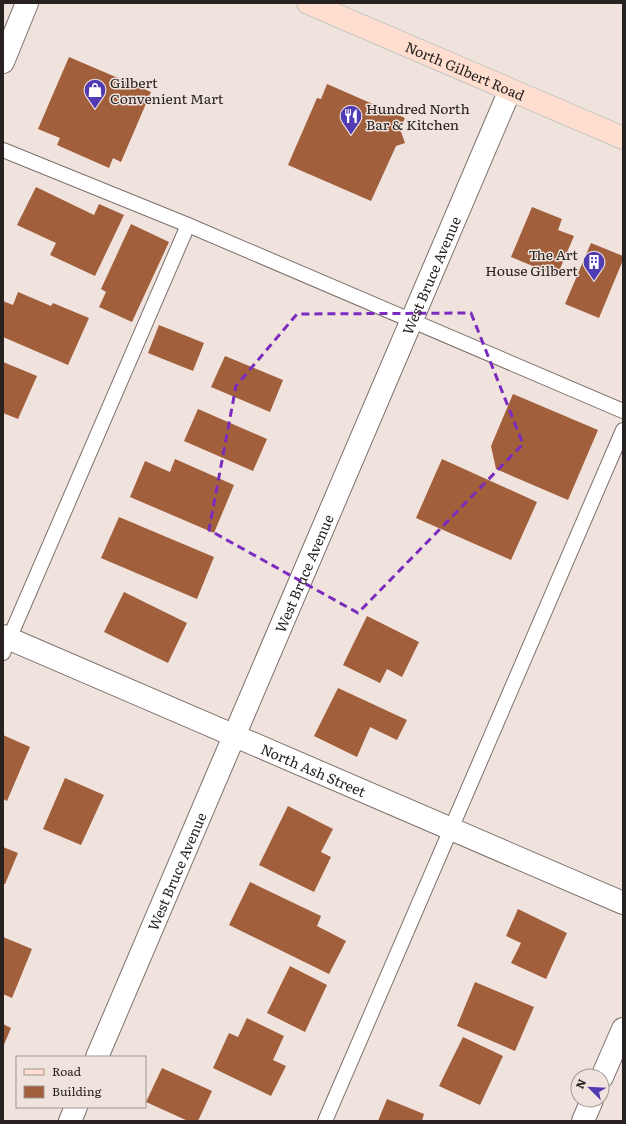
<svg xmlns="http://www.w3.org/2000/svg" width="626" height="1124" viewBox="0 0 626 1124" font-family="Literata,serif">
<rect width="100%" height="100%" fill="#f0e3dd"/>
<g fill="#a25f3b">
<polygon points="69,57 151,92 121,162 113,158 109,168 57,145 60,138 38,129"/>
<polygon points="327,84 405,118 400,129 405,143 396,146 371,201 288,165 317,98 321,99"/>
<polygon points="36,187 94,215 99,204 124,215 95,276 50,255 56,243 17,225"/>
<polygon points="532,207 562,219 558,230 574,236 557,276 511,257"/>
<polygon points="131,224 169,242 132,322 99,307 106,292 101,289"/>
<polygon points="591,243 623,256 623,260 599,318 565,304"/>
<polygon points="18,292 51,306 53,303 89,318 68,365 3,337 3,301 13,305"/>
<polygon points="159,325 204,343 193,371 148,353"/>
<polygon points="225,356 283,380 270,412 211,387"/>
<polygon points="3,362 37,376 18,419 3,413"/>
<polygon points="513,394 598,430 568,500 496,469 491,446"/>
<polygon points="198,409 267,439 253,471 184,441"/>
<polygon points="175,459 234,485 214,533 130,497 145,461 170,472"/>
<polygon points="442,459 537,502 511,560 416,518"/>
<polygon points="119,517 214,557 197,599 101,558"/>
<polygon points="124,592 187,623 168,663 104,632"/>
<polygon points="367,616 419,642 402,677 387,669 380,683 343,665"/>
<polygon points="338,688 407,720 397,740 370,727 357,757 314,736"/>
<polygon points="3,735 30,747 7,801 3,799"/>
<polygon points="65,778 104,795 81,845 43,829"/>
<polygon points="288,806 333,829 321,852 331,857 314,892 259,865"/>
<polygon points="3,847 18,853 5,884 3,884"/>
<polygon points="250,882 321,916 317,926 346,941 329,974 229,925"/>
<polygon points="518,909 567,933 546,979 511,963 521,943 506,936"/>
<polygon points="3,937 32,949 12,998 3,994"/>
<polygon points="290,966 327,985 305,1032 267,1013"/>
<polygon points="475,982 534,1007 515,1051 457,1026"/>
<polygon points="247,1018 284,1036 273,1060 286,1066 271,1096 213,1068 229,1033 238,1037"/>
<polygon points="3,1024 11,1028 3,1047"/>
<polygon points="463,1037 503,1056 480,1105 439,1086"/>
<polygon points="162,1068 212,1091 198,1121 188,1121 146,1102"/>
<polygon points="387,1099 424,1114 422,1121 378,1121"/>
</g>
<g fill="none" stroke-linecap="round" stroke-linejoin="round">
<g stroke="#7d716c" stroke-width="16">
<g id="lane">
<polyline points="3,150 188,225 623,411"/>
<polyline points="3,653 188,225"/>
<polyline points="325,1121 623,430"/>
</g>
</g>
<g stroke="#7d716c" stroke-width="24">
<g id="street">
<polyline points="3,62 27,3"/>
<path id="s1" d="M3 636 623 903"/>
<path id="s2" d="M97 1057 510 90"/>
<polyline points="602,1077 623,1029"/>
<polyline points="70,1121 76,1107"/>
<polyline points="583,1121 592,1100"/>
</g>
</g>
<g stroke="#c7c6c5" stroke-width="24">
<g id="primary">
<path id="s3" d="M308 3 623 138"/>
</g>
</g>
<use href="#lane" stroke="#fff" stroke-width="14"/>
<use href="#street" stroke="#fff" stroke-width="22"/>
<use href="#primary" stroke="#fedece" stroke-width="22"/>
</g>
<path fill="none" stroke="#7b2cbf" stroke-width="3" stroke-dasharray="8 5" stroke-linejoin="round" d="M471 313 523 444 358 613 209 530 236 386 297 314Z"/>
<defs>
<g id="shop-pin" transform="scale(1.15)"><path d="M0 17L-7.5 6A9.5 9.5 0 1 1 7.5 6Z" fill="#503bb3" stroke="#f0e3dd"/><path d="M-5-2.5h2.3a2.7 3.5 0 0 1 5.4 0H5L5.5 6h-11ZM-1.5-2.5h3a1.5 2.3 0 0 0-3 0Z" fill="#fff"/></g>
<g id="restaurant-pin" transform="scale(1.15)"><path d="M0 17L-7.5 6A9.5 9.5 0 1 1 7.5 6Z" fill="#503bb3" stroke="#f0e3dd"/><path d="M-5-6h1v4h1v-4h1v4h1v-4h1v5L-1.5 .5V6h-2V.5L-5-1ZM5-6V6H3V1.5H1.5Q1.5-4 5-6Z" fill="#fff"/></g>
<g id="building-pin" transform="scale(1.15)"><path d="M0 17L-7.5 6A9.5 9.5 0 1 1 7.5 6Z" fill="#503bb3" stroke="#f0e3dd"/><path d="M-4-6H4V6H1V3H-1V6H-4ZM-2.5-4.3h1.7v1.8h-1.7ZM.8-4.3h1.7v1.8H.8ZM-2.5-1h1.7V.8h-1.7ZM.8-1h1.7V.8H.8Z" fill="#fff"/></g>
</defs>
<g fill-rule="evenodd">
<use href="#shop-pin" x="95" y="90"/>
<use href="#restaurant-pin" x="351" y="116"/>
<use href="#building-pin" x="594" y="262"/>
</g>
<g text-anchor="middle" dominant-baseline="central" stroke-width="3" stroke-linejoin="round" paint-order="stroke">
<g font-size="14" fill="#272220" stroke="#f0e3dd">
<text stroke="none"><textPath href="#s3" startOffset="171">North Gilbert Road</textPath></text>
<text stroke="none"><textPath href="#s2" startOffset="850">West Bruce Avenue</textPath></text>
<text stroke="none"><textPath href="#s2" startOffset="526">West Bruce Avenue</textPath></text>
<text stroke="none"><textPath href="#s1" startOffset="338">North Ash Street</textPath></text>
<text stroke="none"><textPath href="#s2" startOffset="202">West Bruce Avenue</textPath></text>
</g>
<g font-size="14" fill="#272220" stroke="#f0e3dd" text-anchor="start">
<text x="110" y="82">Gilbert<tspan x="110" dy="16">Convenient Mart</tspan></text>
<text x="366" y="108">Hundred North<tspan x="366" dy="16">Bar &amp; Kitchen</tspan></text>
<text x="578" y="254" text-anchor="end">The Art<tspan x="578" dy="16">House Gilbert</tspan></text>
</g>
</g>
<rect width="626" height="1124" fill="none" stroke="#272220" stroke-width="8"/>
<rect x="16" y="1056" width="130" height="52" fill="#f0e3dd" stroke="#a09691"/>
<rect x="24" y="1069" width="20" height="6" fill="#fedece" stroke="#a09691"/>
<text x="52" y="1076" font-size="12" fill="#272220">Road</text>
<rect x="24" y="1086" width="20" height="12" fill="#a25f3b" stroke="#a09691"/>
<text x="52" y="1096" font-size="12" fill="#272220">Building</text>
<g transform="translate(590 1088) rotate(294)"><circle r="19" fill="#f0e3dd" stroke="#a09691"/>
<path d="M0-3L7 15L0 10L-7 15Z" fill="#503bb3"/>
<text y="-6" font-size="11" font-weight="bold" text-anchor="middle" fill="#272220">N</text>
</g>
</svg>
